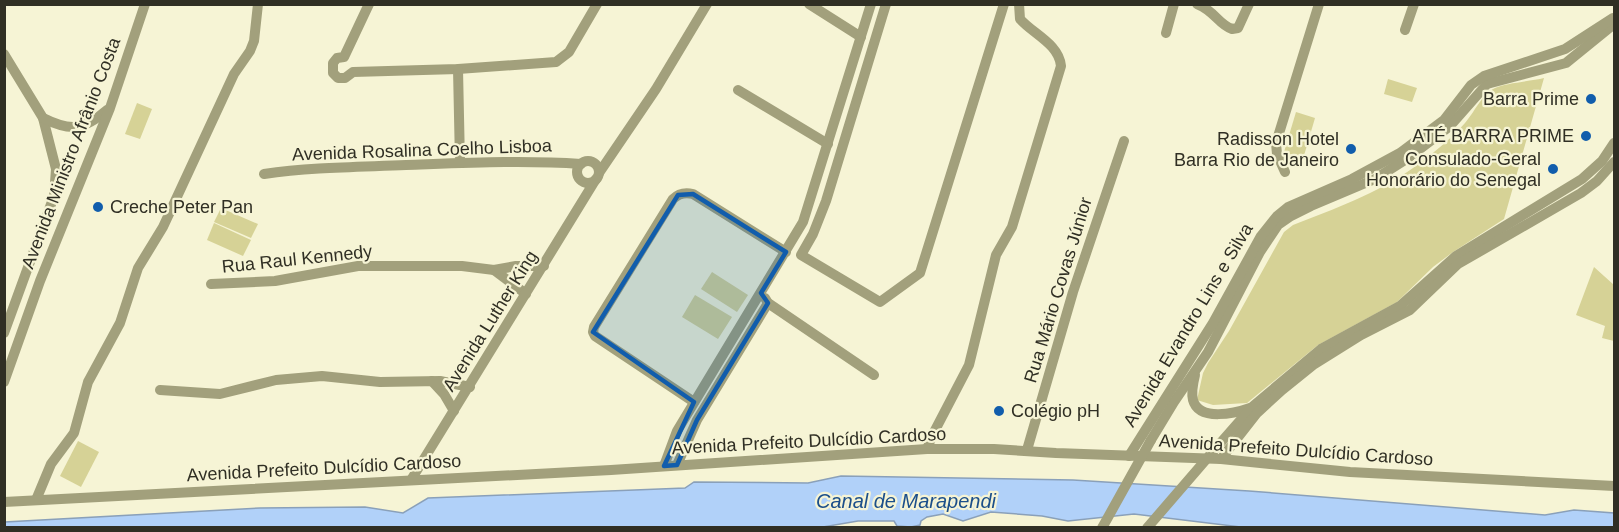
<svg xmlns="http://www.w3.org/2000/svg" width="1619" height="532" viewBox="0 0 1619 532" font-family="Helvetica,sans-serif">
<rect width="100%" height="100%" fill="#f6f4d5"/>
<g fill="#d6d296">
<path d="M1544 78 1504 219 1453 252 1433 267 1397 302 1318 345 1247 403 1213 405 1197 400 1203 373 1208 363 1229 331 1284 232 1293 225C1334 209 1376 194 1413 168 1431 155 1450 140 1465 123 1474 113 1482 94 1495 88 1505 83 1532 81 1544 78Z"/>
<polygon points="1388,79 1417,88 1412,102 1384,94"/>
<polygon points="137,103 152,109 140,139 125,134"/>
<polygon points="1296,112 1315,118 1303,159 1284,152"/>
<polygon points="221,208 258,224 251,238 214,222"/>
<polygon points="214,223 251,240 243,256 207,240"/>
<polygon points="1594,267 1614,285 1614,341 1602,338 1605,326 1576,315"/>
<polygon points="712,272 748,295 737,312 701,289"/>
<polygon points="695,295 732,317 718,339 682,317"/>
<polygon points="78,441 99,452 81,487 60,476"/>
</g>
<polygon fill="#b1d1f9" stroke="#8aa0b9" stroke-width="1.5" points="841,476 1073,480 1249,491 1545,515 1574,510 1614,513 1614,528 1249,528 1134,514 1068,521 1042,516 991,512 963,521 943,514 927,517 921,521 920,525 911,527 897,526 894,521 858,521 817,528 5,528 5,522 260,508 365,507 403,513 428,498 685,488 694,482 808,483"/>
<g fill="none" stroke-linecap="round" stroke-linejoin="round">
<g stroke="#a2a07c" stroke-width="10">
<polyline points="369,4 344,57 337,58 333,63 333,73 338,78 345,78 353,72 458,69 556,62 569,52 597,4"/>
<polyline points="809,4 861,37"/>
<polyline points="886,4 826,201 813,234 801,255 880,302 920,273 1004,4"/>
<path d="M1197 4C1215 11 1218 24 1232 29L1238 28 1249 4"/>
<polyline points="1405,30 1414,4"/>
<polyline points="1166,33 1174,4"/>
<polyline points="4,54 43,118 56,169 54,196 4,333"/>
<polyline points="458,69 460,163"/>
<polyline points="738,90 828,144"/>
<path d="M43 118C71 132 84 130 107 110"/>
<circle cx="588" cy="172" r="11"/>
<polyline points="1285,172 1277,154 1276,143 1319,4"/>
<polyline points="599,173 656,89 707,4"/>
<path d="M264 174C311 167 359 167 406 165 464 163 523 160 581 164"/>
<polyline points="494,270 526,294"/>
<polyline points="211,284 275,281 358,266 462,266 494,270 516,266 544,266"/>
<polyline points="765,298 768,303 874,375"/>
<path d="M1195 375C1193 383 1191 392 1193 400 1199 422 1236 413 1250 408"/>
<polyline points="432,381 444,394 454,411"/>
<polyline points="4,382 40,281 110,108 145,4"/>
<polyline points="160,390 220,394 276,380 322,376 380,382 440,381 470,387"/>
<path d="M694 402 595 336 593 332 594 327 673 199C679 193 685 192 693 194L786 252"/>
<polyline points="1151,440 1174,402 1208,352 1260,252 1278,225 1291,216 1311,206 1375,179 1408,158 1450,126 1487,84 1566,63 1614,24"/>
<polyline points="1216,448 1252,407 1321,349 1400,306 1456,256 1582,179 1602,161 1614,143"/>
<path d="M927 449 932 436 969 365 996 255 1012 227 1061 66C1059 44 1033 34 1020 19L1019 4"/>
<polyline points="1027,450 1073,292 1124,141"/>
<polyline points="1129,456 1213,323 1261,236 1277,216 1288,207 1352,179 1400,153 1444,120 1471,85 1484,76 1565,49 1613,18 1614,18"/>
<polyline points="1221,459 1257,413 1282,390 1313,365 1361,335 1410,310 1458,264 1581,193 1597,181 1614,162"/>
<polyline points="677,465 697,420 768,303"/>
<polyline points="664,466 677,431 803,222 871,4"/>
<polyline points="411,480 596,179"/>
<polyline points="36,500 51,464 74,433 88,382 120,323 138,268 163,227 234,74 250,51 254,41 258,4"/>
<polyline points="4,502 611,470 927,449 994,449 1056,453 1221,459 1350,472 1614,486"/>
</g>
<g stroke="#a2a07c" stroke-width="10">
<polyline points="1102,528 1151,440"/>
<polyline points="1147,528 1216,448"/>
</g>
</g>
<path fill="#115dac" fill-opacity="0.2" stroke="#115dac" stroke-width="4.5" stroke-linejoin="round" d="M693 194 786 252 761 293 768 303 697 420 677 465 664 466 694 402 593 332 678 195Z"/>
<g fill="#115dac" stroke="#f6f4d5" stroke-width="2">
<circle cx="1591" cy="99" r="6"/>
<circle cx="1586" cy="136" r="6"/>
<circle cx="1351" cy="149" r="6"/>
<circle cx="1553" cy="169" r="6"/>
<circle cx="98" cy="207" r="6"/>
<circle cx="999" cy="411" r="6"/>
</g>
<g text-anchor="middle" dominant-baseline="central" stroke-width="4.5" stroke-linejoin="round" paint-order="stroke">
<g font-size="18" fill="#302f24" stroke="#f6f4d5" text-anchor="end">
<text x="1579" y="99">Barra Prime</text>
<text x="1574" y="136">ATÉ BARRA PRIME</text>
<text x="1339" y="139">Radisson Hotel<tspan x="1339" dy="21">Barra Rio de Janeiro</tspan></text>
<text x="1541" y="159">Consulado-Geral<tspan x="1541" dy="21">Honorário do Senegal</tspan></text>
<text x="110" y="207" text-anchor="start">Creche Peter Pan</text>
<text x="1011" y="411" text-anchor="start">Colégio pH</text>
</g>
<g font-size="18" fill="#302f24" stroke="#f6f4d5">
<text transform="translate(422 150) rotate(-2)">Avenida Rosalina Coelho Lisboa</text>
<text transform="translate(71 153) rotate(-69)">Avenida Ministro Afrânio Costa</text>
<text transform="translate(297 259) rotate(-6)">Rua Raul Kennedy</text>
<text transform="translate(1058 290) rotate(-73)">Rua Mário Covas Júnior</text>
<text transform="translate(490 321) rotate(-58)">Avenida Luther King</text>
<text transform="translate(1188 325) rotate(-59)">Avenida Evandro Lins e Silva</text>
<text transform="translate(809 441) rotate(-3)">Avenida Prefeito Dulcídio Cardoso</text>
<text transform="translate(1296 450) rotate(4)">Avenida Prefeito Dulcídio Cardoso</text>
<text transform="translate(324 468) rotate(-3)">Avenida Prefeito Dulcídio Cardoso</text>
</g>
<g font-size="20" font-style="italic" fill="#1c4f8a" stroke="#f6f4d5">
<text x="906" y="501">Canal de Marapendi</text>
</g>
</g>
<rect width="1619" height="532" fill="none" stroke="#302f24" stroke-width="12"/>
</svg>
